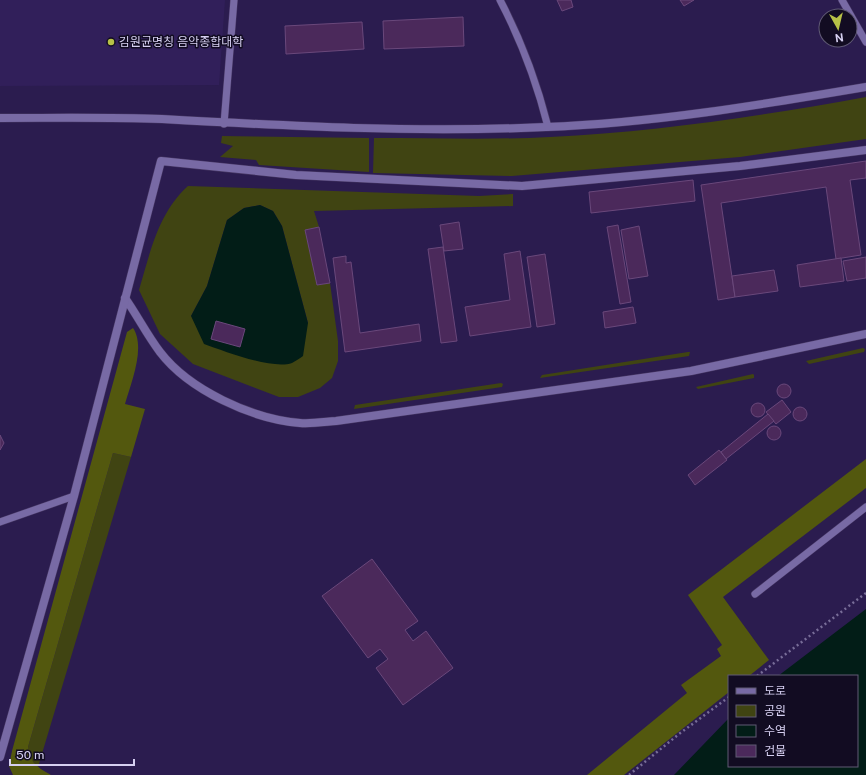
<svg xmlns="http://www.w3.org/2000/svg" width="866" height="775" viewBox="0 0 866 775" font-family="'Public Sans','Noto Sans KR',sans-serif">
<rect width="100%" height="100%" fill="#2b1c4f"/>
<polygon fill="#311f5a" points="0,0 225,0 219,85 0,86"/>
<g fill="#404412" fill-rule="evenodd">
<path d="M866 97V139L740 157 512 176 373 173 374 138C433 138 492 140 550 137 656 132 762 116 866 97Z"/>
<polygon points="222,136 369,138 369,172 259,165 256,160 220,157 233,146 221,143"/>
<path d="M188 186 479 196 513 194V206L314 211 319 227 305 230 317 285 330 283 338 341V361L332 378 320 388 298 397H279L193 364 160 334 139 290C150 253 158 213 188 186ZM260 205 273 211 282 226 308 323 191 316 207 286 227 220 244 208Z"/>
<polygon points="863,348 865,349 864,352 809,364 806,361"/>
<polygon points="688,352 690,352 689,356 540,378 542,375"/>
<polygon points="753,374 754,375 754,378 698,389 696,387"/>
<polygon points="501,383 503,384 502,387 354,409 355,405"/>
<polygon points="113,453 131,457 38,767 29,758 28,747"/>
</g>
<g fill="#53580e">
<path d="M133 328C146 347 131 383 125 404L145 409 131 457 113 453 28 747C30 763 37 767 51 775H13L9 766 12 751 127 332Z"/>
<polygon points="866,459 866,488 723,597 769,660 749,676 729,676 729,692 624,775 587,775 687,693 681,685 721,656 717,649 722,645 688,595"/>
</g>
<g fill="#021d17">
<path d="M260 205 273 211 282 226 308 323 303 356C300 358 296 361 292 363 272 370 224 351 204 344L191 316 207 286 227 220 244 208Z"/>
<polygon points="866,609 866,775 674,775 729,718 729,766 857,766 857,676 778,676"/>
</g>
<g fill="#4b295b" stroke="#6a487b">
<polygon points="557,0 571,0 573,7 562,11"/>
<polygon points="680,0 694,0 684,6"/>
<polygon points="463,17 464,46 384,49 383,21"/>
<polygon points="362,22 364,49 286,54 285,26"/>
<polygon points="866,161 866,178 850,180 861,255 836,259 826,187 721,203 735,297 718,300 701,185"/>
<polygon points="693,180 695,201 591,213 589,192"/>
<polygon points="459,222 463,249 444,251 440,225"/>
<polygon points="618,225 631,302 620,304 607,227"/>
<polygon points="639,226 648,276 629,279 621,230"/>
<polygon points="319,227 330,283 317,285 305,230"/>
<polygon points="443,247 457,341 441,343 428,249"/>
<polygon points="520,251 531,327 470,336 465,307 510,300 504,254"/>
<polygon points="545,254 555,324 537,327 527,257"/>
<polygon points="346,256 346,263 351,262 360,333 419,324 421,341 345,352 333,258"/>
<polygon points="866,257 866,278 847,281 843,261"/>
<polygon points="841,258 844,281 800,287 797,265"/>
<polygon points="774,270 778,291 735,297 732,276"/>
<polygon points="633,307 636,323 605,328 603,312"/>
<polygon points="216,321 245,329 240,347 211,339"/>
<circle cx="784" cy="391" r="7"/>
<polygon points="782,400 791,412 776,424 766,412"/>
<circle cx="758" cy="410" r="7"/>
<circle cx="800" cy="414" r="7"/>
<polygon points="768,414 774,421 726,459 721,452"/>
<circle cx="774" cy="433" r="7"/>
<polygon points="0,435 4,443 0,450"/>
<polygon points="719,450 727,460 695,485 688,475"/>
<polygon points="372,559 418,621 405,630 413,641 426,631 453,668 403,705 376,668 388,659 380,649 368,658 322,596"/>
</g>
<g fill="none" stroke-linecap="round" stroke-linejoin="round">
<g stroke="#473864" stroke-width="8">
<g id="service">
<path d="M500 0C521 40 537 83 548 127"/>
<polyline points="842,0 866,42"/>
<polyline points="224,124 234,0"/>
<polyline points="0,522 74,496"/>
<polyline points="755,594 866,507"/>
</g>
</g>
<g stroke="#473864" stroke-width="9">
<g id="minor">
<path d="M0 118C54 118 108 117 162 119 289 126 418 133 546 127 653 123 760 105 866 87"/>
<path d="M125 298C137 315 147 335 160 352 189 390 252 419 300 423 311 424 324 422 336 421L691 371 866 334"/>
<polyline points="0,757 74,496 161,161 296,175 522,186 740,166 866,150"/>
</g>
</g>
<g stroke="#786d98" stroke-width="2.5" stroke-dasharray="2 3" stroke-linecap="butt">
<polyline points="757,676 866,593"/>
<polyline points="629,775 679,734 729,697"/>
</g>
<use href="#service" stroke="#786aa5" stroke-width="7"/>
<use href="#minor" stroke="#786aa5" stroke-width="8"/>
</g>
<circle fill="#b7c147" stroke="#120c22" stroke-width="1.5" cx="111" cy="42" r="4"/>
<g text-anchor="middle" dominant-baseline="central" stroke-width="3" stroke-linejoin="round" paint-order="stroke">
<g font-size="12" fill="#d6d0f1" stroke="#120c22" text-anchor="start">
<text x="119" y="42">김원균명칭 음악종합대학</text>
</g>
</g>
<rect x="728" y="675" width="130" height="92" fill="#120c22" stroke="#605a75"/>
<rect x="736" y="688" width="20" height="6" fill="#786aa5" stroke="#605a75"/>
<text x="764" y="695" font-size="12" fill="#d6d0f1">도로</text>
<rect x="736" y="705" width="20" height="12" fill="#404412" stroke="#605a75"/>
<text x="764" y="715" font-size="12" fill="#d6d0f1">공원</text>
<rect x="736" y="725" width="20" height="12" fill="#021d17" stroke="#605a75"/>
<text x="764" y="735" font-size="12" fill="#d6d0f1">수역</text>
<rect x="736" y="745" width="20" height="12" fill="#4b295b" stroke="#605a75"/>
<text x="764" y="755" font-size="12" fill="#d6d0f1">건물</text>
<g transform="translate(838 28) rotate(172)"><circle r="19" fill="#120c22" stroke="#605a75"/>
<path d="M0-3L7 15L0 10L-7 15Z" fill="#b7c147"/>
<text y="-6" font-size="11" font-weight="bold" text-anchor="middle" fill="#d6d0f1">N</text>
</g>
<path d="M10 759v6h124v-6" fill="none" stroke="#d6d0f1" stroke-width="2"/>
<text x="16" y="759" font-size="12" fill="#d6d0f1" stroke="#120c22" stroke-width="3" paint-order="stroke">50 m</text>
</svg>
